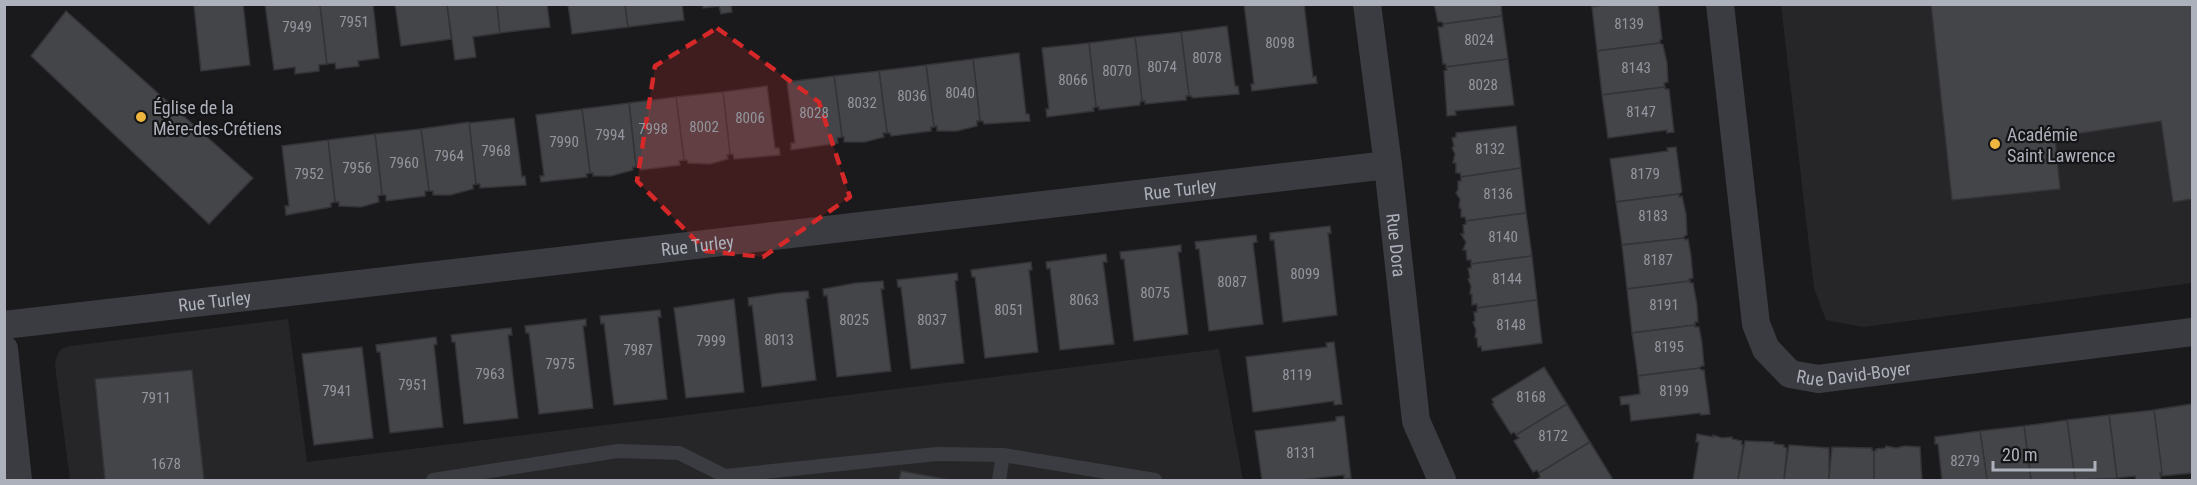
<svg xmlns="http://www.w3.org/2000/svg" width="2197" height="485" viewBox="0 0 2197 485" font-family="'Roboto Condensed',sans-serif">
<rect width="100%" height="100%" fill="#1a1a1c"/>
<g fill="#262629">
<polygon points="1781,5 2192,5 2192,283 1863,327 1826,320 1814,288"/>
<polygon points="288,319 307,462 1219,349 1243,480 70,480 55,365 57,355 61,349 70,346"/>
</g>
<g fill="#444549" stroke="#343438" stroke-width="1.5">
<polygon points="203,4 243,4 250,65 201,71 194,6"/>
<polygon points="265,4 320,4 327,64 319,65 319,71 295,74 295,67 274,70"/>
<polygon points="320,4 373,4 379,58 358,61 359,66 336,69 335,63 327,64"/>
<polygon points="395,4 447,4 451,39 401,46"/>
<polygon points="447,4 497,4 500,33 473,37 476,57 455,60"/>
<polygon points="497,4 547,4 550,27 500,33"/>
<polygon points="568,4 625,4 628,27 572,34"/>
<polygon points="625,4 682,4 684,20 628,27"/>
<polygon points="703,4 740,4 731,6 732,12 721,14 719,6 703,8"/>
<polygon points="1244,4 1304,4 1313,77 1316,76 1317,83 1252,91 1251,84 1254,84"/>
<polygon points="1501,4 1502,16 1443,24 1442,22 1438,22 1434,4"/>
<polygon points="1611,4 1658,4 1662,39 1660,40 1660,43 1597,51 1592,7"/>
<polygon points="1931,4 2192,4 2192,199 2173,202 2161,121 2055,137 2060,189 1952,200"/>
<polygon points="66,11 253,178 209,224 31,56"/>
<polygon points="1502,16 1508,59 1446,67 1446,64 1443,64 1438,27 1443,27 1443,24"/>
<polygon points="1227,26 1235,86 1238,86 1239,94 1192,98 1192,96 1189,96 1181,32"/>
<polygon points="1181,32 1189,96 1186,96 1186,100 1145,104 1145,101 1142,101 1135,37"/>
<polygon points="1135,37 1142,101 1140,102 1140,105 1099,110 1099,107 1096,107 1089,43"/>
<polygon points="1089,43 1096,107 1093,108 1094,111 1047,117 1046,109 1049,109 1042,48"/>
<polygon points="1660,43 1663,45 1667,63 1668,82 1664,83 1665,87 1602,95 1597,51"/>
<polygon points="1019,53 1026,114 1029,114 1030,121 984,124 983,121 980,121 973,59"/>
<polygon points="973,59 980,121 977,121 977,126 957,131 937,131 937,126 934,127 926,65"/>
<polygon points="1508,59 1514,105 1455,111 1456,115 1447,116 1444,71 1447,70 1446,67"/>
<polygon points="926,65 934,127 931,127 931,131 891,136 890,133 887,133 879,71"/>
<polygon points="879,71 887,133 883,133 884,137 865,142 844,142 844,137 842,137 834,76"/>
<polygon points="834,76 842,137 837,138 838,143 791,150 791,143 795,143 787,82"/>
<polygon points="767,86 775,148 779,148 780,155 734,159 733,154 730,154 723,92"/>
<polygon points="1665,87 1665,89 1669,89 1674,132 1667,133 1667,130 1608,138 1602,95"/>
<polygon points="723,92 730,154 727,155 728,159 710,164 688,163 687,160 684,160 676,97"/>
<polygon points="676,97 684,160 679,161 680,165 641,170 640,166 636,167 629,103"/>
<polygon points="629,103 636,167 633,167 633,170 611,176 593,176 593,173 590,173 582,109"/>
<polygon points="582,109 590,173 586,174 587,177 541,182 540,176 544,176 536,115"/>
<polygon points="514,118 522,177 525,176 526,185 480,188 480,184 476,184 469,123"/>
<polygon points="469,122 476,184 473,185 473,189 450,195 433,195 433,191 429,191 421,129"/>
<polygon points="1516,126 1521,168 1461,177 1460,173 1456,173 1456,163 1453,163 1455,154 1452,148 1454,146 1452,138 1456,137 1456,133"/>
<polygon points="421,129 429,191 425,191 425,196 386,201 386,195 382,195 375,134"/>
<polygon points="375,134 382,195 378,196 379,202 361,207 339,206 339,202 335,202 328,140"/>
<polygon points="328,140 335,202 331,203 331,207 286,215 285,206 289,206 282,146"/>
<polygon points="1676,147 1682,192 1679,194 1616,202 1610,159 1668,151 1667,148"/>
<polygon points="1521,168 1526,213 1466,221 1465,217 1461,217 1461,208 1459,208 1460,199 1456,193 1458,190 1458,181 1461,181 1461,177"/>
<polygon points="1679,194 1679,197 1682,196 1686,214 1687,235 1684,236 1684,238 1622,245 1616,202"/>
<polygon points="1526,213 1532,256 1471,264 1471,260 1467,260 1466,250 1463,250 1466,242 1461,234 1464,234 1463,225 1466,224 1466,221"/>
<polygon points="1330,226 1331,233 1328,233 1337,315 1283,322 1274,240 1270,240 1270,233"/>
<polygon points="1256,235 1257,242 1253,243 1263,324 1209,331 1199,249 1196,249 1195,242"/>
<polygon points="1684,238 1685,240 1688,239 1691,256 1693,278 1689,279 1690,281 1627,289 1622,245"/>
<polygon points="1181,245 1181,252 1178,252 1188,334 1134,341 1124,259 1121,259 1120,252"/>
<polygon points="1106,254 1107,262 1103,262 1114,344 1060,350 1050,268 1047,269 1046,262"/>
<polygon points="1532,256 1537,300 1477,308 1477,304 1472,305 1472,294 1470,294 1471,286 1468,279 1470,278 1468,268 1471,268 1471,264"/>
<polygon points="1031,262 1032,270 1029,270 1038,352 985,358 975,277 972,277 971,270"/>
<polygon points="957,273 958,280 955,281 964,363 911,369 901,287 898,287 897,280"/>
<polygon points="883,281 884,289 881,289 891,371 837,377 827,295 824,296 823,289 856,283"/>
<polygon points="1690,281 1690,283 1693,283 1697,305 1698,322 1695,322 1695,325 1632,333 1627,289"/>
<polygon points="808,291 809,298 806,299 816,380 762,387 752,305 749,306 748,298 780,293"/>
<polygon points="734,299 744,392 686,398 674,308"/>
<polygon points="1537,300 1542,343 1482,351 1481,346 1478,347 1477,338 1475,337 1476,330 1473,322 1475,321 1474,312 1477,312 1477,308"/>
<polygon points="660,310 661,317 658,317 667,399 614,405 604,323 601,324 600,316"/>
<polygon points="586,319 586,326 583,326 593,408 539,414 529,333 526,333 525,326"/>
<polygon points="1695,325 1695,327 1699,327 1702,343 1704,366 1701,366 1700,368 1638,376 1632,333"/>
<polygon points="511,328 512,335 508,335 518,418 464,424 455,342 452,342 451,335"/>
<polygon points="436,337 437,344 434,345 443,427 390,433 380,352 377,352 376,345"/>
<polygon points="1334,342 1342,404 1334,405 1334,401 1253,412 1246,357 1327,347 1326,343"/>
<polygon points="362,347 373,438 314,445 302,354"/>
<polygon points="1544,367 1567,404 1516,435 1514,432 1511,434 1492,404 1494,403 1492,399"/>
<polygon points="1700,368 1701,370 1704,370 1710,414 1701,415 1700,413 1631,421 1629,404 1621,405 1620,397 1640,394 1638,376"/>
<polygon points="192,370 204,480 105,480 95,379"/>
<polygon points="1567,404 1590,442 1539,473 1537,470 1533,472 1514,441 1519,438 1516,435"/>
<polygon points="2192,404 2192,473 2162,476 2154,410"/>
<polygon points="2154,410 2162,473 2160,473 2161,480 2136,480 2135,476 2117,478 2109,415"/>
<polygon points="2109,415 2117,478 2075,480 2067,420"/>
<polygon points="1344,416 1351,478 1344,479 1344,475 1301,480 1262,480 1255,431 1336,421 1336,417"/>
<polygon points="2067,420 2075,480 2031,480 2024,426"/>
<polygon points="2024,426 2031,480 1987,480 1980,431"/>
<polygon points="1980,431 1987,480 1942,480 1938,444 1935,444 1935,437"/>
<polygon points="1697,434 1713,437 1713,435 1722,438 1732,437 1732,439 1742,441 1741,444 1743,445 1738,480 1693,480 1699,442 1696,442"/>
<polygon points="1745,441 1774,442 1774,444 1784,445 1784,447 1787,448 1784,480 1738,480"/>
<polygon points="1590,442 1612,478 1609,480 1538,480 1537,479 1540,477 1539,473"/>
<polygon points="1789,445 1829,448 1829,480 1784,480"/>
<polygon points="1886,446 1896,448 1905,446 1920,447 1922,480 1874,480 1874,451 1876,451 1876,449 1885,448"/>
<polygon points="1832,447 1872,448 1872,451 1874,451 1874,480 1829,480"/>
<polygon points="901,471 951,480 899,480"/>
</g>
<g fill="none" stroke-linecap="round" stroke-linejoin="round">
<g stroke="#3b3c41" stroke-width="14">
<polyline points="725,476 937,454 1003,455 1155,480"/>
<polyline points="433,480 618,451 679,453 725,476 725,480"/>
<polyline points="999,480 1003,455"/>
</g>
<g stroke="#3b3c41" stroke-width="28">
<path id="s1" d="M1367 4 1388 165 1416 421 1442 480"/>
<path id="s2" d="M1720 4 1756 324 1766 349 1790 374 1818 379 2192 332"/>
<path id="s3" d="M4 325 1388 165"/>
<polyline points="4,349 18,480"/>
</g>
</g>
<path fill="#d62828" fill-opacity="0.2" stroke="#d62828" stroke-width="4.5" stroke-dasharray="12 8" stroke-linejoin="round" d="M717 28 819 102 850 197 763 257 706 251 637 181 655 66Z"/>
<g fill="#efb63f" stroke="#151517" stroke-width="2">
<circle cx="141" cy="117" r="6"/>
<circle cx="1995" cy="144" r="6"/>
</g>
<g text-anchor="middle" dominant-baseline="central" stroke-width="4.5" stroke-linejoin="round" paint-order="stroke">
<g font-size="15" fill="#93969e">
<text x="354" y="22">7951</text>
<text x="1629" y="24">8139</text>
<text x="297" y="27">7949</text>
<text x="1479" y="40">8024</text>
<text x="1280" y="43">8098</text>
<text x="1207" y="58">8078</text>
<text x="1162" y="67">8074</text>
<text x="1636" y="68">8143</text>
<text x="1117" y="71">8070</text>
<text x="1073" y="80">8066</text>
<text x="1483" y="85">8028</text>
<text x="960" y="93">8040</text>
<text x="912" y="96">8036</text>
<text x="862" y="103">8032</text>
<text x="1641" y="112">8147</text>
<text x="814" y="113">8028</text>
<text x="750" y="118">8006</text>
<text x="704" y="127">8002</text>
<text x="653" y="129">7998</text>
<text x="610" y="135">7994</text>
<text x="564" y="142">7990</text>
<text x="1490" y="149">8132</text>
<text x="496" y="151">7968</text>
<text x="449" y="156">7964</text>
<text x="404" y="163">7960</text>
<text x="357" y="168">7956</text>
<text x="309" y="174">7952</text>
<text x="1645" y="174">8179</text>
<text x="1498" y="194">8136</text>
<text x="1653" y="216">8183</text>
<text x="1503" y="237">8140</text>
<text x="1658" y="260">8187</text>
<text x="1305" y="274">8099</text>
<text x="1507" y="279">8144</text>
<text x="1232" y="282">8087</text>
<text x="1155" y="293">8075</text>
<text x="1084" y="300">8063</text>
<text x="1664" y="305">8191</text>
<text x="1009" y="310">8051</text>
<text x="854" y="320">8025</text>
<text x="932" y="320">8037</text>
<text x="1511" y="325">8148</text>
<text x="779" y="340">8013</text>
<text x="711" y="341">7999</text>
<text x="1669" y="347">8195</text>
<text x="638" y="350">7987</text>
<text x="560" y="364">7975</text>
<text x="490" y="374">7963</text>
<text x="1297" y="375">8119</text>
<text x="413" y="385">7951</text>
<text x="337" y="391">7941</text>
<text x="1674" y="391">8199</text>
<text x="1531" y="397">8168</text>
<text x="156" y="398">7911</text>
<text x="1553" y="436">8172</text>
<text x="1301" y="453">8131</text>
<text x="1965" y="461">8279</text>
<text x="166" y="464">1678</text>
</g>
<g font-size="18" fill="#adb1bb" stroke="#151517" text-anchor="start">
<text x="153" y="107">Église de la<tspan x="153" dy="21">Mère-des-Crétiens</tspan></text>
<text x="2007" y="134">Académie<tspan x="2007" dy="21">Saint Lawrence</tspan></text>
</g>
<g font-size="18" fill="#adb1bb" stroke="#151517">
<text stroke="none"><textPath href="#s3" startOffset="1184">Rue Turley</textPath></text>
<text stroke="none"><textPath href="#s3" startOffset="698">Rue Turley</textPath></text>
<text stroke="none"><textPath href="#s1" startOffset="243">Rue Dora</textPath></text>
<text stroke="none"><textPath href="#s3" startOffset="212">Rue Turley</textPath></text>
<text stroke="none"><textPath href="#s2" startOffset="448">Rue David-Boyer</textPath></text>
</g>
</g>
<rect width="2197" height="485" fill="none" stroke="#adb1bb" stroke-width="12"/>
<path d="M1993 461v9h102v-9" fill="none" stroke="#adb1bb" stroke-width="3"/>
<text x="2002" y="461" font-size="18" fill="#adb1bb" stroke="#151517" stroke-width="4.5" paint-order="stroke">20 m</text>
</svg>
